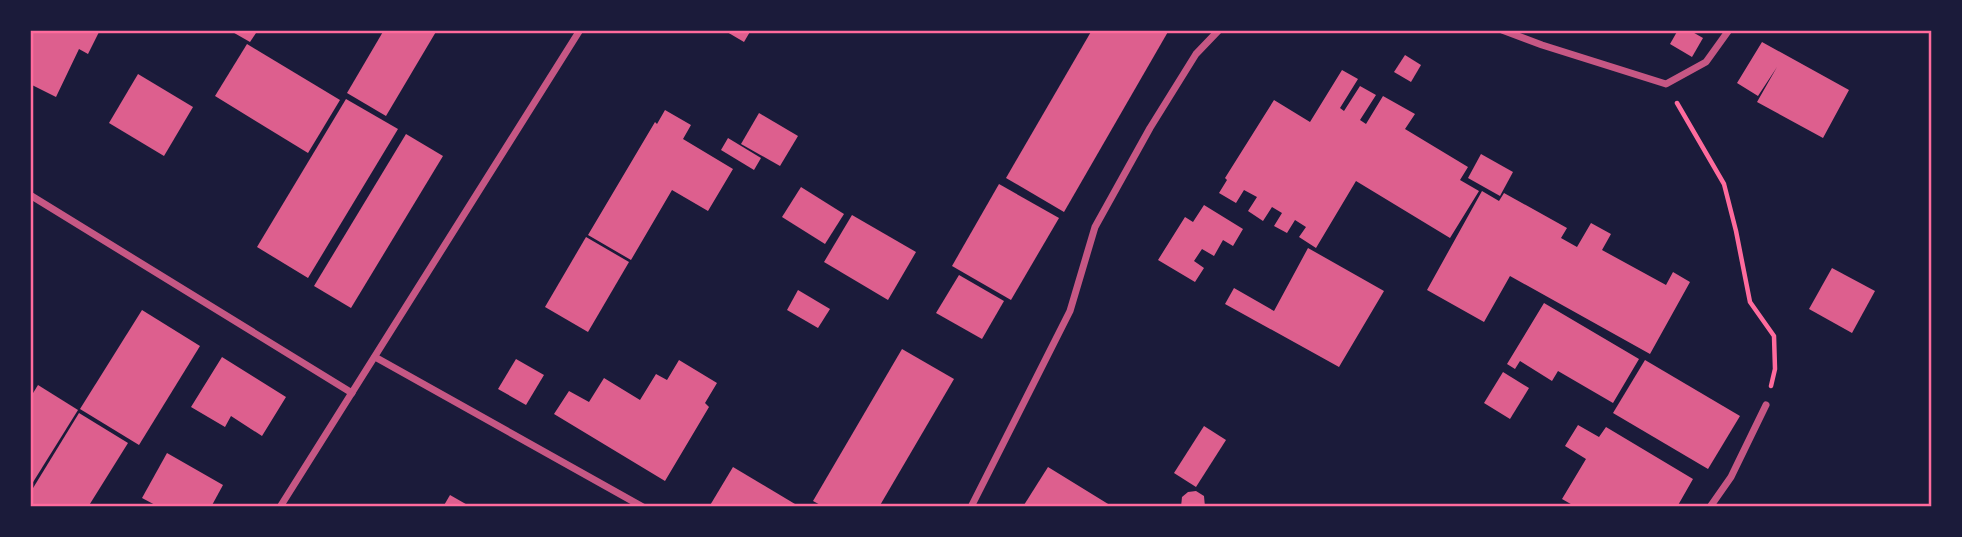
<svg xmlns="http://www.w3.org/2000/svg" width="1962" height="537" viewBox="0 0 1962 537" font-family="'DM Sans',sans-serif">
<rect width="100%" height="100%" fill="#1b1b3a"/>
<g fill="#dd5f8e">
<polygon points="30,30 100,30 88,54 79,49 56,97 30,84"/>
<polygon points="229,30 258,30 250,42"/>
<polygon points="384,30 437,30 386,116 347,93"/>
<polygon points="728,30 751,30 744,42 727,32"/>
<polygon points="1092,30 1169,30 1064,212 1006,178"/>
<polygon points="1678,30 1689,30 1703,38 1692,57 1670,44"/>
<polygon points="1762,42 1849,90 1823,138 1757,102 1777,67 1758,96 1737,83"/>
<polygon points="247,44 340,100 308,153 215,96"/>
<polygon points="1405,55 1421,65 1411,82 1394,72"/>
<polygon points="1342,70 1358,79 1340,108 1344,111 1360,86 1376,95 1360,120 1366,124 1383,96 1415,114 1405,129 1468,167 1460,180 1479,191 1450,238 1356,181 1316,248 1299,237 1306,227 1295,220 1287,233 1274,226 1282,213 1272,207 1263,221 1248,211 1257,197 1244,190 1236,203 1219,193 1227,180 1225,178 1274,100 1310,122"/>
<polygon points="138,74 193,107 164,156 109,123"/>
<polygon points="346,99 398,129 308,278 257,247"/>
<polygon points="665,110 691,125 683,139 733,169 708,211 672,190 631,260 588,235 655,122 657,124"/>
<polygon points="759,113 798,136 780,166 741,144"/>
<polygon points="406,134 443,156 351,308 314,286"/>
<polygon points="728,138 761,158 754,170 721,150"/>
<polygon points="1481,154 1513,172 1500,196 1468,178"/>
<polygon points="999,184 1059,218 1011,300 952,266"/>
<polygon points="801,187 844,214 825,244 782,217"/>
<polygon points="1482,191 1499,201 1504,193 1567,228 1561,238 1577,247 1591,223 1611,234 1602,250 1666,285 1673,272 1690,282 1650,354 1510,276 1484,322 1427,290"/>
<polygon points="1204,205 1243,229 1233,246 1223,240 1214,256 1202,249 1194,261 1204,268 1195,282 1158,260 1185,217 1193,222"/>
<polygon points="852,215 916,252 888,300 824,262"/>
<polygon points="586,237 629,262 588,332 545,307"/>
<polygon points="1308,248 1384,291 1339,367 1225,304 1234,288 1274,311"/>
<polygon points="1832,268 1875,291 1852,333 1809,309"/>
<polygon points="959,275 1004,301 982,339 936,313"/>
<polygon points="798,290 830,309 818,328 787,310"/>
<polygon points="1544,303 1639,359 1613,403 1558,371 1552,381 1520,361 1515,369 1507,364"/>
<polygon points="142,310 200,346 139,445 80,409"/>
<polygon points="902,349 954,379 879,507 824,507 813,501"/>
<polygon points="222,357 286,397 262,436 231,416 225,427 191,407"/>
<polygon points="516,359 544,375 526,405 498,389"/>
<polygon points="679,360 717,383 705,403 709,407 665,481 554,414 569,391 589,402 604,378 640,400 656,374 667,380"/>
<polygon points="1645,360 1740,416 1708,469 1613,413"/>
<polygon points="1503,372 1529,388 1510,419 1484,403"/>
<polygon points="38,385 78,410 30,487 30,398"/>
<polygon points="79,413 128,443 88,507 30,507 30,493"/>
<polygon points="1578,425 1599,437 1606,427 1693,479 1677,507 1576,507 1562,499 1586,459 1565,446"/>
<polygon points="1204,426 1226,440 1196,487 1174,473"/>
<polygon points="167,453 223,485 211,507 159,507 142,498"/>
<polygon points="733,467 800,507 709,507"/>
<polygon points="1048,467 1113,507 1029,507 1024,505"/>
<polygon points="1196,491 1204,496 1205,507 1181,507 1182,497 1188,492"/>
<polygon points="450,495 471,507 443,507"/>
</g>
<g fill="none" stroke-linecap="round" stroke-linejoin="round">
<polyline stroke="#ff6b9d" stroke-width="4.5" points="1677,103 1724,184 1736,231 1750,302 1774,336 1775,369 1771,386"/>
<g stroke="#c65784" stroke-width="7">
<polyline points="1502,30 1542,45 1666,84 1706,62 1729,30"/>
<polyline points="30,195 352,393"/>
<polyline points="375,357 643,507"/>
<polyline points="280,507 580,30"/>
<polyline points="971,507 1070,311 1095,227 1150,128 1196,54 1219,30"/>
<polyline points="1710,507 1731,477 1766,405"/>
</g>
</g>
<rect width="1962" height="537" fill="none" stroke="#1b1b3a" stroke-width="63"/>
<rect x="32" y="32" width="1898" height="473" fill="none" stroke="#ff6b9d" stroke-width="2.5"/>
</svg>
